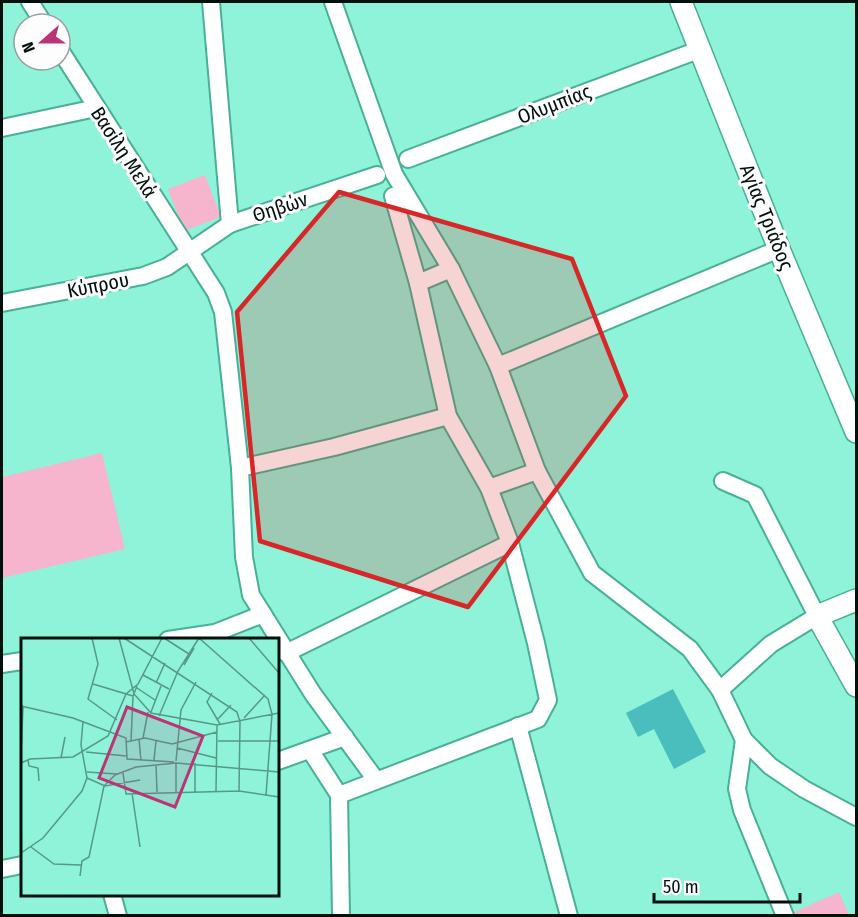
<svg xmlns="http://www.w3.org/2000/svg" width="858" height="917" viewBox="0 0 858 917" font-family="'Fira Sans Condensed',sans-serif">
<rect width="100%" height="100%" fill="#8ef3d8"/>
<g fill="#f6b5cd">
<polygon points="205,175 221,217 184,231 168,189"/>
<polygon points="102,453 125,549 2,578 2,477"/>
<polygon points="839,892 849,915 791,916 790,914"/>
</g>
<polygon fill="#4abebd" points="673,689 706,752 674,769 654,729 638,737 626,713"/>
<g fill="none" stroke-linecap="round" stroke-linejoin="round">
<g stroke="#48b097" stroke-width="20">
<g id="minor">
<polyline points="30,2 44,24"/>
<polyline points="211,2 230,224"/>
<polyline points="333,2 394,174 451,269 498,366 537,471 592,573 690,649 720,690 744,740 770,766 804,789 856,817"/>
<polyline points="60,50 216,293 223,312 240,468 244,557 251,595 313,694 376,780"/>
<polyline points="2,128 96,108"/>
<polyline points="408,159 701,49"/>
<polyline points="418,283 451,269"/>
<polyline points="2,303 143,276 167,267 230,224 377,175"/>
<polyline points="498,366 779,249"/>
<polyline points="240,468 334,447 448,416"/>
<polyline points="489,488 537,471"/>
<polyline points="168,640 215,633 263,614"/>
<polyline points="286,653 510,543"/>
<polyline points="2,664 22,661"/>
<polyline points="720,690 771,644 817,616 755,495 723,481"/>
<polyline points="518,726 569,916"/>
<polyline points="744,740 737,789 742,810 785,916"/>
<polyline points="310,750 339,795"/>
<polyline points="278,761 345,737"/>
<polyline points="2,869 22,865"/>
<polyline points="112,894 118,916"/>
<polyline points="341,916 339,795 538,719 548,700 536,643 510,543 489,488 448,416 418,283 393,196"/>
</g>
</g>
<g stroke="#48b097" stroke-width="24">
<g id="tertiary">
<polyline points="681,2 779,249 856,432"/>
<polyline points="856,600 817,616 856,686"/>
</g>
</g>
<use href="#minor" stroke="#fff" stroke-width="16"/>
<use href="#tertiary" stroke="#fff" stroke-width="21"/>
</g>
<path fill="#d62828" fill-opacity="0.2" stroke="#d62828" stroke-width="4.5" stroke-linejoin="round" d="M339 192 572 259 626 396 468 607 260 541 237 312Z"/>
<g text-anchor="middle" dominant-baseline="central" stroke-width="6" stroke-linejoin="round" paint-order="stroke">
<g font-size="20" fill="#00110c" stroke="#fdfdfd">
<text transform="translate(554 104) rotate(-21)">Ολυμπίας</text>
<text transform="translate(124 152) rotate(57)">Βασίλη Μελά</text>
<text transform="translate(280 207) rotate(-18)">Θηβών</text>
<text transform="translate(767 217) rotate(68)">Αγίας Τριάδος</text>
<text transform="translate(98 285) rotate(-11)">Κύπρου</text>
</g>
</g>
<g transform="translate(21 638)">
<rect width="258" height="258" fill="#8ef3d8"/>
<path fill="none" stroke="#559986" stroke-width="1.5" d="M71 0 77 26 67 61 96 82M98 0 113 56 130 75 196 87 258 75M103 0 216 74 219 84 218 153M143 0 168 16M178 0 247 61 251 76 245 157M228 0 258 35M163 27 173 10M122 37 148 51M135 45 144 25M72 46 112 58 116 48M116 50 134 62M191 55 186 64 199 86M0 68 52 80 105 100 106 121 153 124M130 74 140 48M138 78 157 33 178 0M223 80 244 57M196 82 210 67M122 100 127 74M118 101 120 123M110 103 112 58M197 103H258M105 104 124 100 151 106 196 94M156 110 195 120M65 114 105 118M0 117 2 69M40 120 44 99M7 122 8 128 17 130 18 143M133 122 135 103M155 123 160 72 175 44M0 125 9 121 52 119 87 98 105 56 117 46 141 0M135 127 136 154M66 134 96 136M102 135 105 156 218 153 258 159M66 140 84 148 119 142M195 153 196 87M155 154V126M174 154V125M111 155 119 209M10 209 33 226 60 227M0 215 22 200 61 153 66 140 60 107 62 83M59 238 61 223 68 219 83 148 94 137 115 129 155 125 258 134"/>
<path fill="#bb3476" fill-opacity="0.15" stroke="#bb3476" stroke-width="3" d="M106 69 182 98 154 169 78 140Z"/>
<rect width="258" height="258" fill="none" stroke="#00110c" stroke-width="3"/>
</g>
<rect width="858" height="917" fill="none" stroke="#00110c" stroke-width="6"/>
<g transform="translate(42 42) rotate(249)"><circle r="28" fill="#fdfdfd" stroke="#989f9d" stroke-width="1.5"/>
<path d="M0-4.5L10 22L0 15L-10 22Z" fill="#bb3476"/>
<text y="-9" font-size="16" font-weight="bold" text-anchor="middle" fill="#00110c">N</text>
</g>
<path d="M654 893v9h146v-9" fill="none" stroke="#00110c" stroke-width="3"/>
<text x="663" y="893" font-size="18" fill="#00110c" stroke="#fdfdfd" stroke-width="4.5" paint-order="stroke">50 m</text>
</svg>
